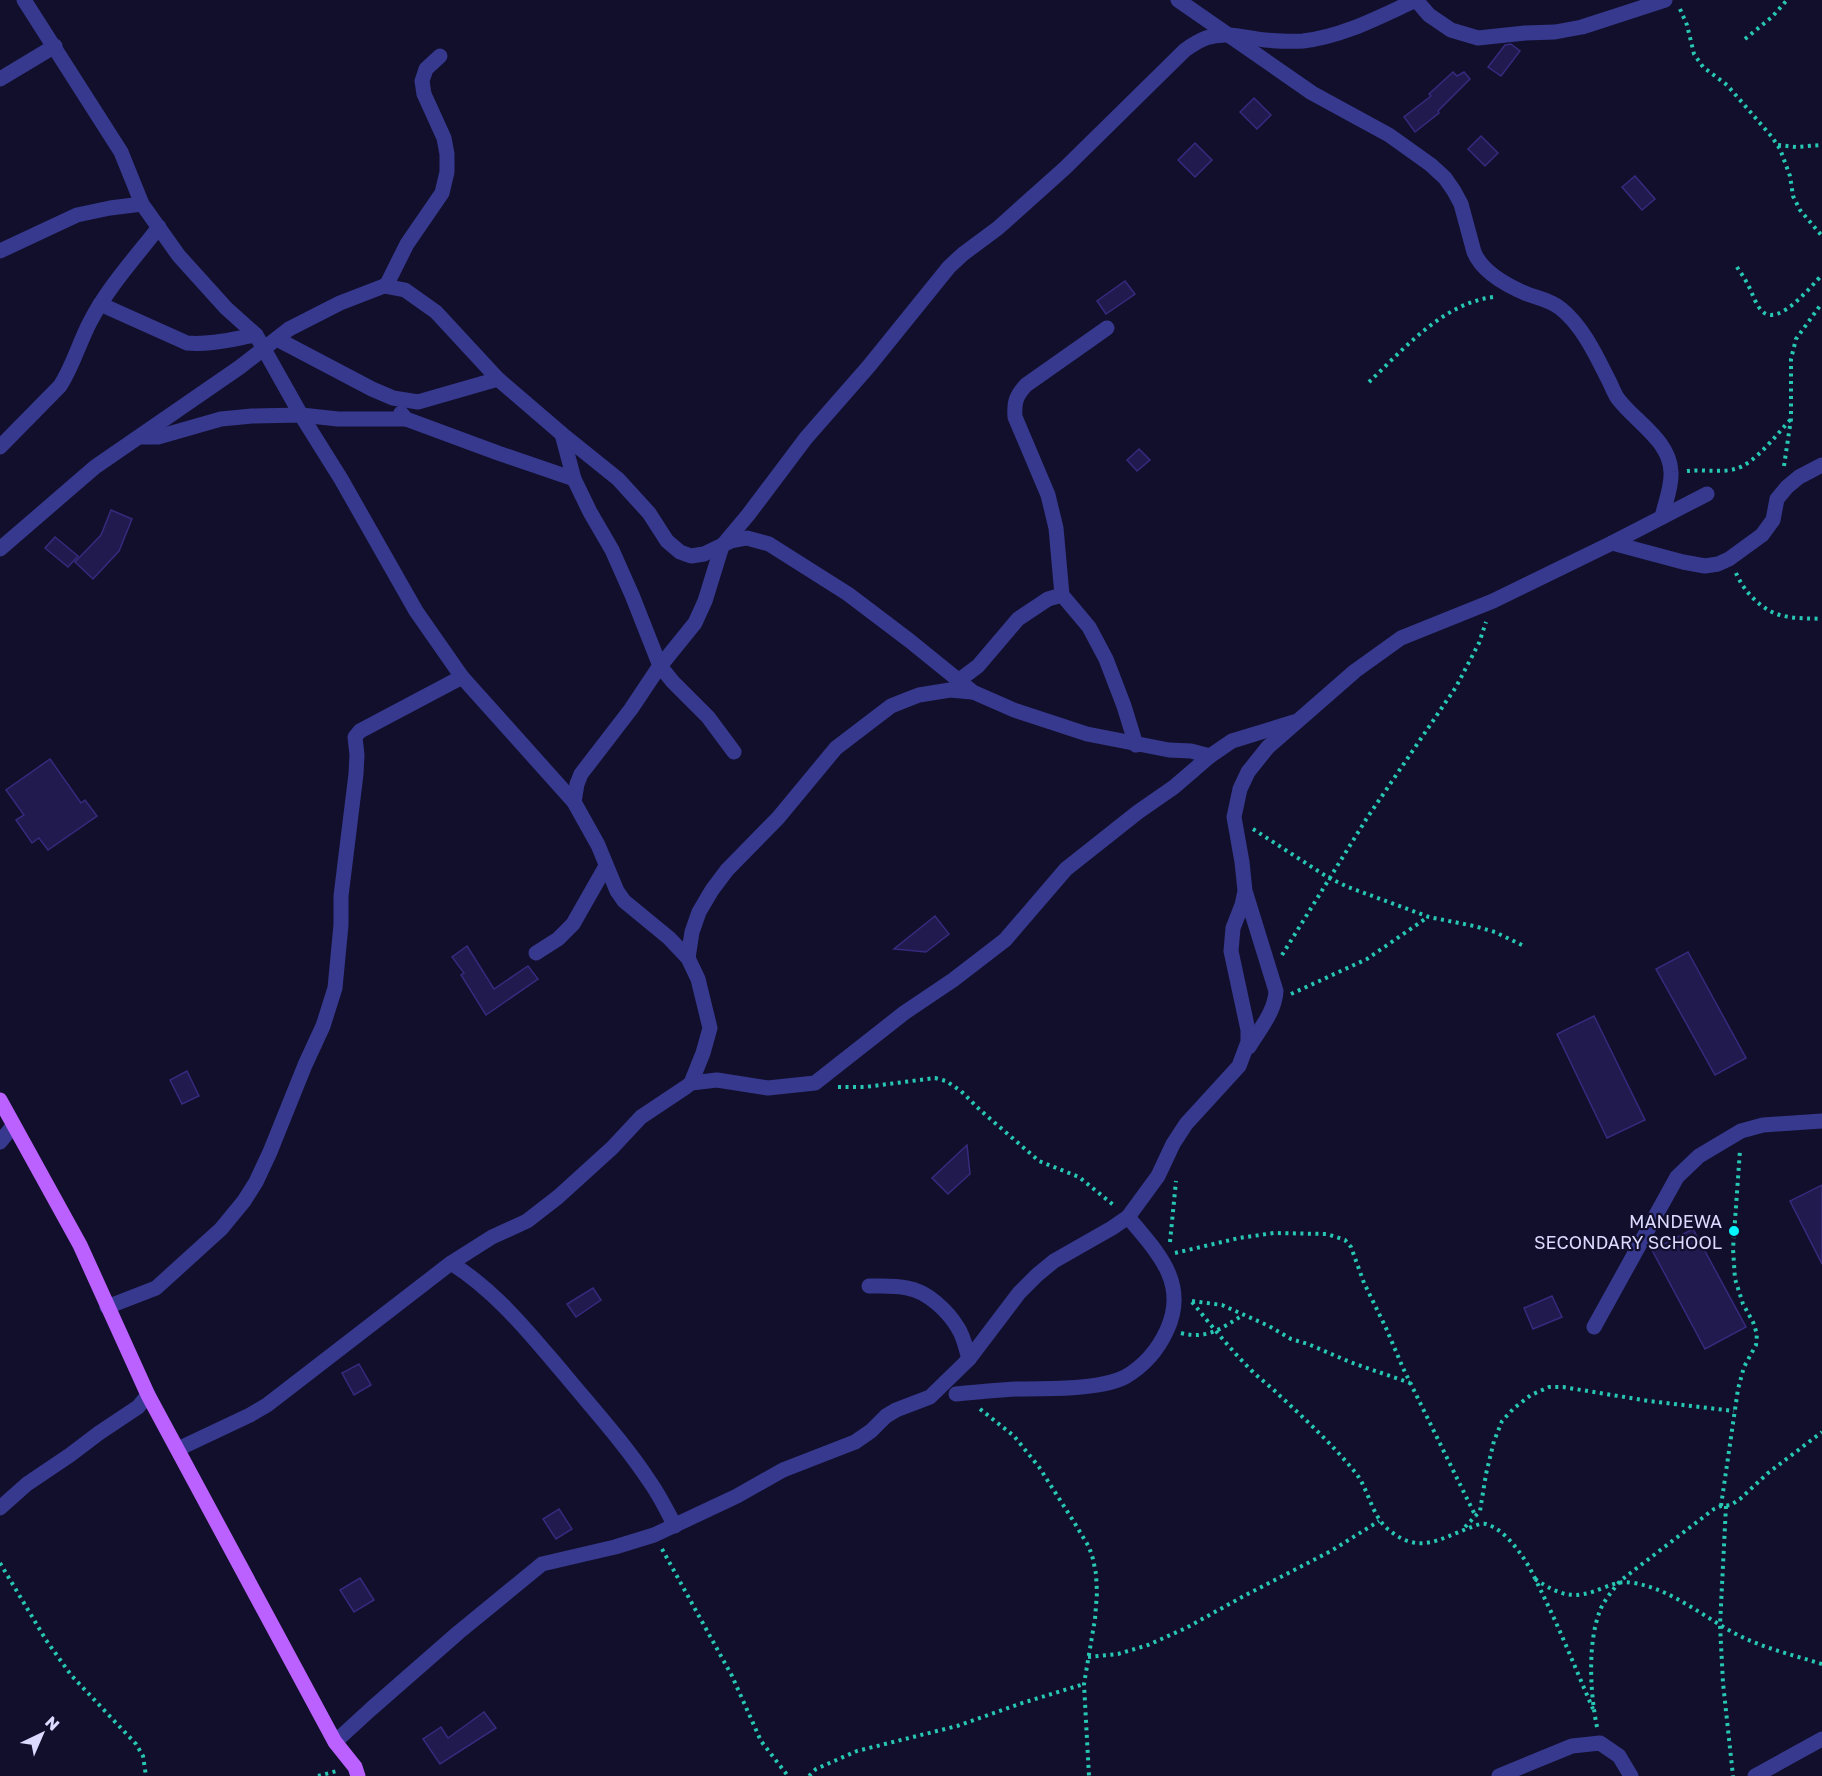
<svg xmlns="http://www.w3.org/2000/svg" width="1822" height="1776" viewBox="0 0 1822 1776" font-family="'Golos Text',sans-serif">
<rect width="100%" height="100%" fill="#120f2c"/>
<g fill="#211a4f" stroke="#352a7d" stroke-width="1.5">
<polygon points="1511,44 1520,51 1501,76 1488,67 1505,45"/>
<polygon points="1453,72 1457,76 1464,72 1470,79 1438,111 1439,113 1415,132 1404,117 1431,96 1429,94"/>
<polygon points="1254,98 1271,115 1257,129 1240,112"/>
<polygon points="1481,136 1498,153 1485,166 1468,149"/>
<polygon points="1195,143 1212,160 1195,177 1178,160"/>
<polygon points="1635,176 1655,199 1642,210 1622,187"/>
<polygon points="1125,281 1135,294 1106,314 1097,301"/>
<polygon points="1139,449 1150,460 1137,471 1127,460"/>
<polygon points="111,510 132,519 119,551 93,579 75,562 101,535"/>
<polygon points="55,537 78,556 68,567 45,548"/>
<polygon points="50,759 81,803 85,800 97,816 48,850 39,838 32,843 16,820 24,815 6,790"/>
<polygon points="935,916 949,934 926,952 894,949"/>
<polygon points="467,946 494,989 528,966 538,979 486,1015 461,975 464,973 452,957"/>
<polygon points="1688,952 1746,1058 1715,1075 1656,969"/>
<polygon points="1594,1016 1645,1120 1607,1138 1557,1034"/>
<polygon points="187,1071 199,1096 182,1104 170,1080"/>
<polygon points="967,1145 970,1174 948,1194 932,1178"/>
<polygon points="1822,1185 1822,1264 1790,1201"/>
<polygon points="1693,1229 1746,1327 1705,1349 1652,1250"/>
<polygon points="593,1288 601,1300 576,1317 567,1304"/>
<polygon points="1552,1296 1562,1317 1533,1329 1524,1308"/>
<polygon points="359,1364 371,1385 354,1395 342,1373"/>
<polygon points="559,1509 572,1529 556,1539 543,1519"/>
<polygon points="360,1578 374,1600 354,1612 340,1590"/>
<polygon points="484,1712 496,1728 440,1764 423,1739 441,1727 448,1738"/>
</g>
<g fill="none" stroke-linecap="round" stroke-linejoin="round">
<g stroke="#27c7b3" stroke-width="4" stroke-dasharray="3 4.5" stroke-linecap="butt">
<polyline points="1680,9 1687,25 1694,54 1703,67 1727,85 1772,137 1780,149 1790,176 1793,196 1800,210 1822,236"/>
<polyline points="1745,39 1772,17 1787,0"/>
<polyline points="1778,145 1796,147 1822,145"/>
<path d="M1737 267C1740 272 1744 277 1747 283 1752 291 1755 305 1763 312 1780 326 1811 286 1822 275"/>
<path d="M1369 382C1405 348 1442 304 1493 297"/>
<polyline points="1784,466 1791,419 1791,359 1796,339 1822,303"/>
<path d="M1687 471C1702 469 1720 473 1735 469 1755 464 1777 434 1791 419"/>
<path d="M1736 573C1744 592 1763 612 1784 616 1796 619 1809 618 1822 619"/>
<polyline points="1253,829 1329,878 1348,887 1429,917 1474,926 1495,932 1526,947"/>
<polyline points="1282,955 1367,818 1456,687 1479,643 1486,622"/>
<polyline points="1291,994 1367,959 1428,917"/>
<polyline points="838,1087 865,1087 935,1078 946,1081 961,1091 980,1110 1039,1161 1079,1177 1116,1207"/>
<polyline points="1170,1242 1176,1181"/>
<polyline points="1175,1253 1239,1238 1274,1233 1327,1234 1345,1240 1351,1247 1364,1283 1386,1328 1403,1368 1476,1517"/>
<polyline points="1192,1301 1222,1305 1269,1326 1291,1339 1308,1344 1350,1362 1410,1383"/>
<path d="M1192 1302C1211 1325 1230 1349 1251 1370 1260 1379 1270 1386 1278 1394 1305 1419 1332 1444 1355 1472 1369 1489 1371 1516 1389 1530 1419 1555 1439 1539 1469 1528 1474 1526 1480 1523 1486 1524 1500 1528 1512 1542 1520 1553 1530 1566 1537 1583 1544 1597 1562 1634 1577 1672 1593 1709"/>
<path d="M1181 1333C1207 1340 1222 1328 1243 1315"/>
<polyline points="980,1409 1014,1436 1039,1467 1074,1522 1089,1547 1093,1559 1096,1574 1097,1593 1095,1619 1084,1684 1089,1776"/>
<polyline points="1721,1506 1738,1389 1744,1367 1756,1345 1757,1334 1753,1322 1743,1304 1735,1279 1733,1249 1740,1150"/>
<polyline points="1726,1506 1720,1625 1723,1683 1733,1776"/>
<polyline points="1465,1527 1480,1511 1486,1474 1494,1441 1502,1421 1514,1408 1531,1395 1549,1387 1563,1387 1649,1401 1734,1411"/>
<polyline points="662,1549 732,1676 761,1741 788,1776"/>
<polyline points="0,1563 46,1640 71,1675 136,1744 143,1756 146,1776"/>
<path d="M1535 1579C1561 1596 1574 1600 1603 1588 1615 1583 1622 1581 1634 1583 1673 1590 1702 1616 1736 1634 1763 1648 1793 1655 1822 1664"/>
<polyline points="1088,1657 1118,1654 1148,1645 1186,1628 1242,1597 1331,1551 1379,1521"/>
<path d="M1597 1727C1590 1693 1587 1641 1601 1608 1606 1598 1613 1590 1620 1581L1714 1509 1721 1506 1731 1505 1740 1499 1768 1473 1822 1432"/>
<polyline points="318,1776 337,1771"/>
<polyline points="809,1776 816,1769 857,1751 957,1726 1019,1704 1084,1684"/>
</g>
<g stroke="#37398f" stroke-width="15">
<polyline points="24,0 121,152 142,204 179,256 226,308 256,335 301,415 341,479 416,611 462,677 574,802 598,845 617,891 624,901 669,938 688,958 698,979 710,1028 703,1053 691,1083 686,1087 641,1117 612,1148 558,1197 527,1221 492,1237 451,1263 267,1405 250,1415 178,1449"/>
<path d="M1178 0 1312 93 1389 135 1431 165 1445 178 1454 191 1461 204 1474 252C1482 272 1508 286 1527 294 1538 298 1550 300 1560 308 1582 325 1596 355 1608 379 1612 386 1614 394 1619 400 1636 422 1670 441 1671 472 1672 487 1665 503 1662 517"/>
<polyline points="1416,0 1429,15 1451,30 1478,38 1525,33 1555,32 1582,27 1665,0"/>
<polyline points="0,79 55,46"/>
<polyline points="0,251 77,215 110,208 142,204"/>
<polyline points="386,286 407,244 442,193 447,172 447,154 444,138 424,94 422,81 426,69 440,56"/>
<path d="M100 304 187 343C210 345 233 339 256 335"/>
<path d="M1107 328 1026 385C1016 396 1014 402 1015 417L1048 495 1056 528 1062 595 1089 627 1106 659 1124 706 1136 745"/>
<polyline points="277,339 372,389 393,398 418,402 498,379"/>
<polyline points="401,413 406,419 498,453 574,479"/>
<polyline points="562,434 574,479 590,512 612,550 632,595 660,666 673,682 708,717 734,752"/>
<polyline points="140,437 158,437 221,419 252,416 301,415 338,419 406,419"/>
<path d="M0 447 60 386C73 366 79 343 90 322 108 287 135 258 159 227"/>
<polyline points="1612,543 1683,562 1705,566 1718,564 1729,559 1762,535 1773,520 1777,499 1787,487 1799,477 1822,465"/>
<polyline points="0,549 95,467 240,367 289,329 340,303 384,286 405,290 436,312 498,379 562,434 618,479 649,513 667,541 680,552 691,556 704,554 731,541 747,538 769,544 848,594 910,641 973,692 1014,710 1087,734 1169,750 1191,751 1210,756 1232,741 1294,722"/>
<polyline points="958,681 978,666 1018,619 1048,599 1062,595"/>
<path d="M574 802 577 784 581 774 631 709 657 670 695 623 705 601 722 546 748 515 806 438 869 366 949 267 963 254 998 228 1065 168 1185 50C1192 45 1198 41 1206 38 1226 31 1245 38 1265 40 1277 41 1291 42 1303 41 1344 36 1379 17 1416 0"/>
<path d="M1246 894 1276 991C1275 1012 1259 1030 1249 1047"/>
<polyline points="536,953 558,939 573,924 606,866"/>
<polyline points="688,958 692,932 699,912 712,890 727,870 778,818 836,748 891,706 906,700 919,695 950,690 972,692"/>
<polyline points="691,1083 717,1080 768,1088 815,1083 904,1013 953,980 1005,940 1066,869 1138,812 1174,787 1210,756"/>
<polyline points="0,1142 13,1126"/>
<path d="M451 1263C497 1292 530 1334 565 1375 594 1410 625 1444 650 1482 660 1496 667 1511 675 1526"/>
<path d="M869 1286C882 1286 894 1285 907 1288 927 1291 948 1311 958 1328 964 1337 966 1349 969 1359"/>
<polyline points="107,1307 156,1288 221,1229 244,1201 256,1182 270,1152 305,1065 323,1026 335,988 341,925 341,896 356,774 357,755 355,737 360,731 462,677"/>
<polyline points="1594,1327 1677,1177 1699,1156 1741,1131 1763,1125 1822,1121"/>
<path d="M956 1394C976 1392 996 1390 1016 1389 1045 1389 1099 1390 1125 1377 1144 1366 1158 1350 1167 1330 1189 1282 1156 1251 1128 1217"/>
<polyline points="0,1508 27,1484 70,1455 99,1433 138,1407 148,1395"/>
<polyline points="335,1742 371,1709 459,1632 542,1564 615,1547 654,1535 737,1496 783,1470 855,1442 871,1431 886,1416 896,1410 930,1397 969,1359 1019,1293 1037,1275 1054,1261 1112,1228 1128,1217 1158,1176 1173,1144 1186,1124 1239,1066 1248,1042 1248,1030 1231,951 1233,928 1242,905 1245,891 1242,862 1234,817 1240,789 1248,772 1268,747 1355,671 1401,638 1493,601 1612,543 1707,494"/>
<polyline points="1499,1776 1572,1746 1600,1743 1619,1756 1631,1776"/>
<polyline points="1755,1776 1822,1739"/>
</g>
<polyline stroke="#ba61ff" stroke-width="15" points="0,1100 80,1245 148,1395 335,1742 355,1767 358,1776"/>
</g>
<circle fill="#06f6ff" stroke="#120f2c" stroke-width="2" cx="1734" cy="1231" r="6"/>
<g text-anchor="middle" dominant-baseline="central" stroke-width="4.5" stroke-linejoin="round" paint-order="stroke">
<g font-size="18" fill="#dcdaff" stroke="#120f2c" text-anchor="end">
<text x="1722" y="1221">MANDEWA<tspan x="1722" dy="21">SECONDARY SCHOOL</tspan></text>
</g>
</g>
<g transform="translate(42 1734) rotate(44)" stroke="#120f2c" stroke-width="4.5" paint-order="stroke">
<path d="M0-4.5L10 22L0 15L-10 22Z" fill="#dcdaff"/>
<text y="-9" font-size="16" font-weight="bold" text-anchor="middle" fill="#dcdaff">N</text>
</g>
</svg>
